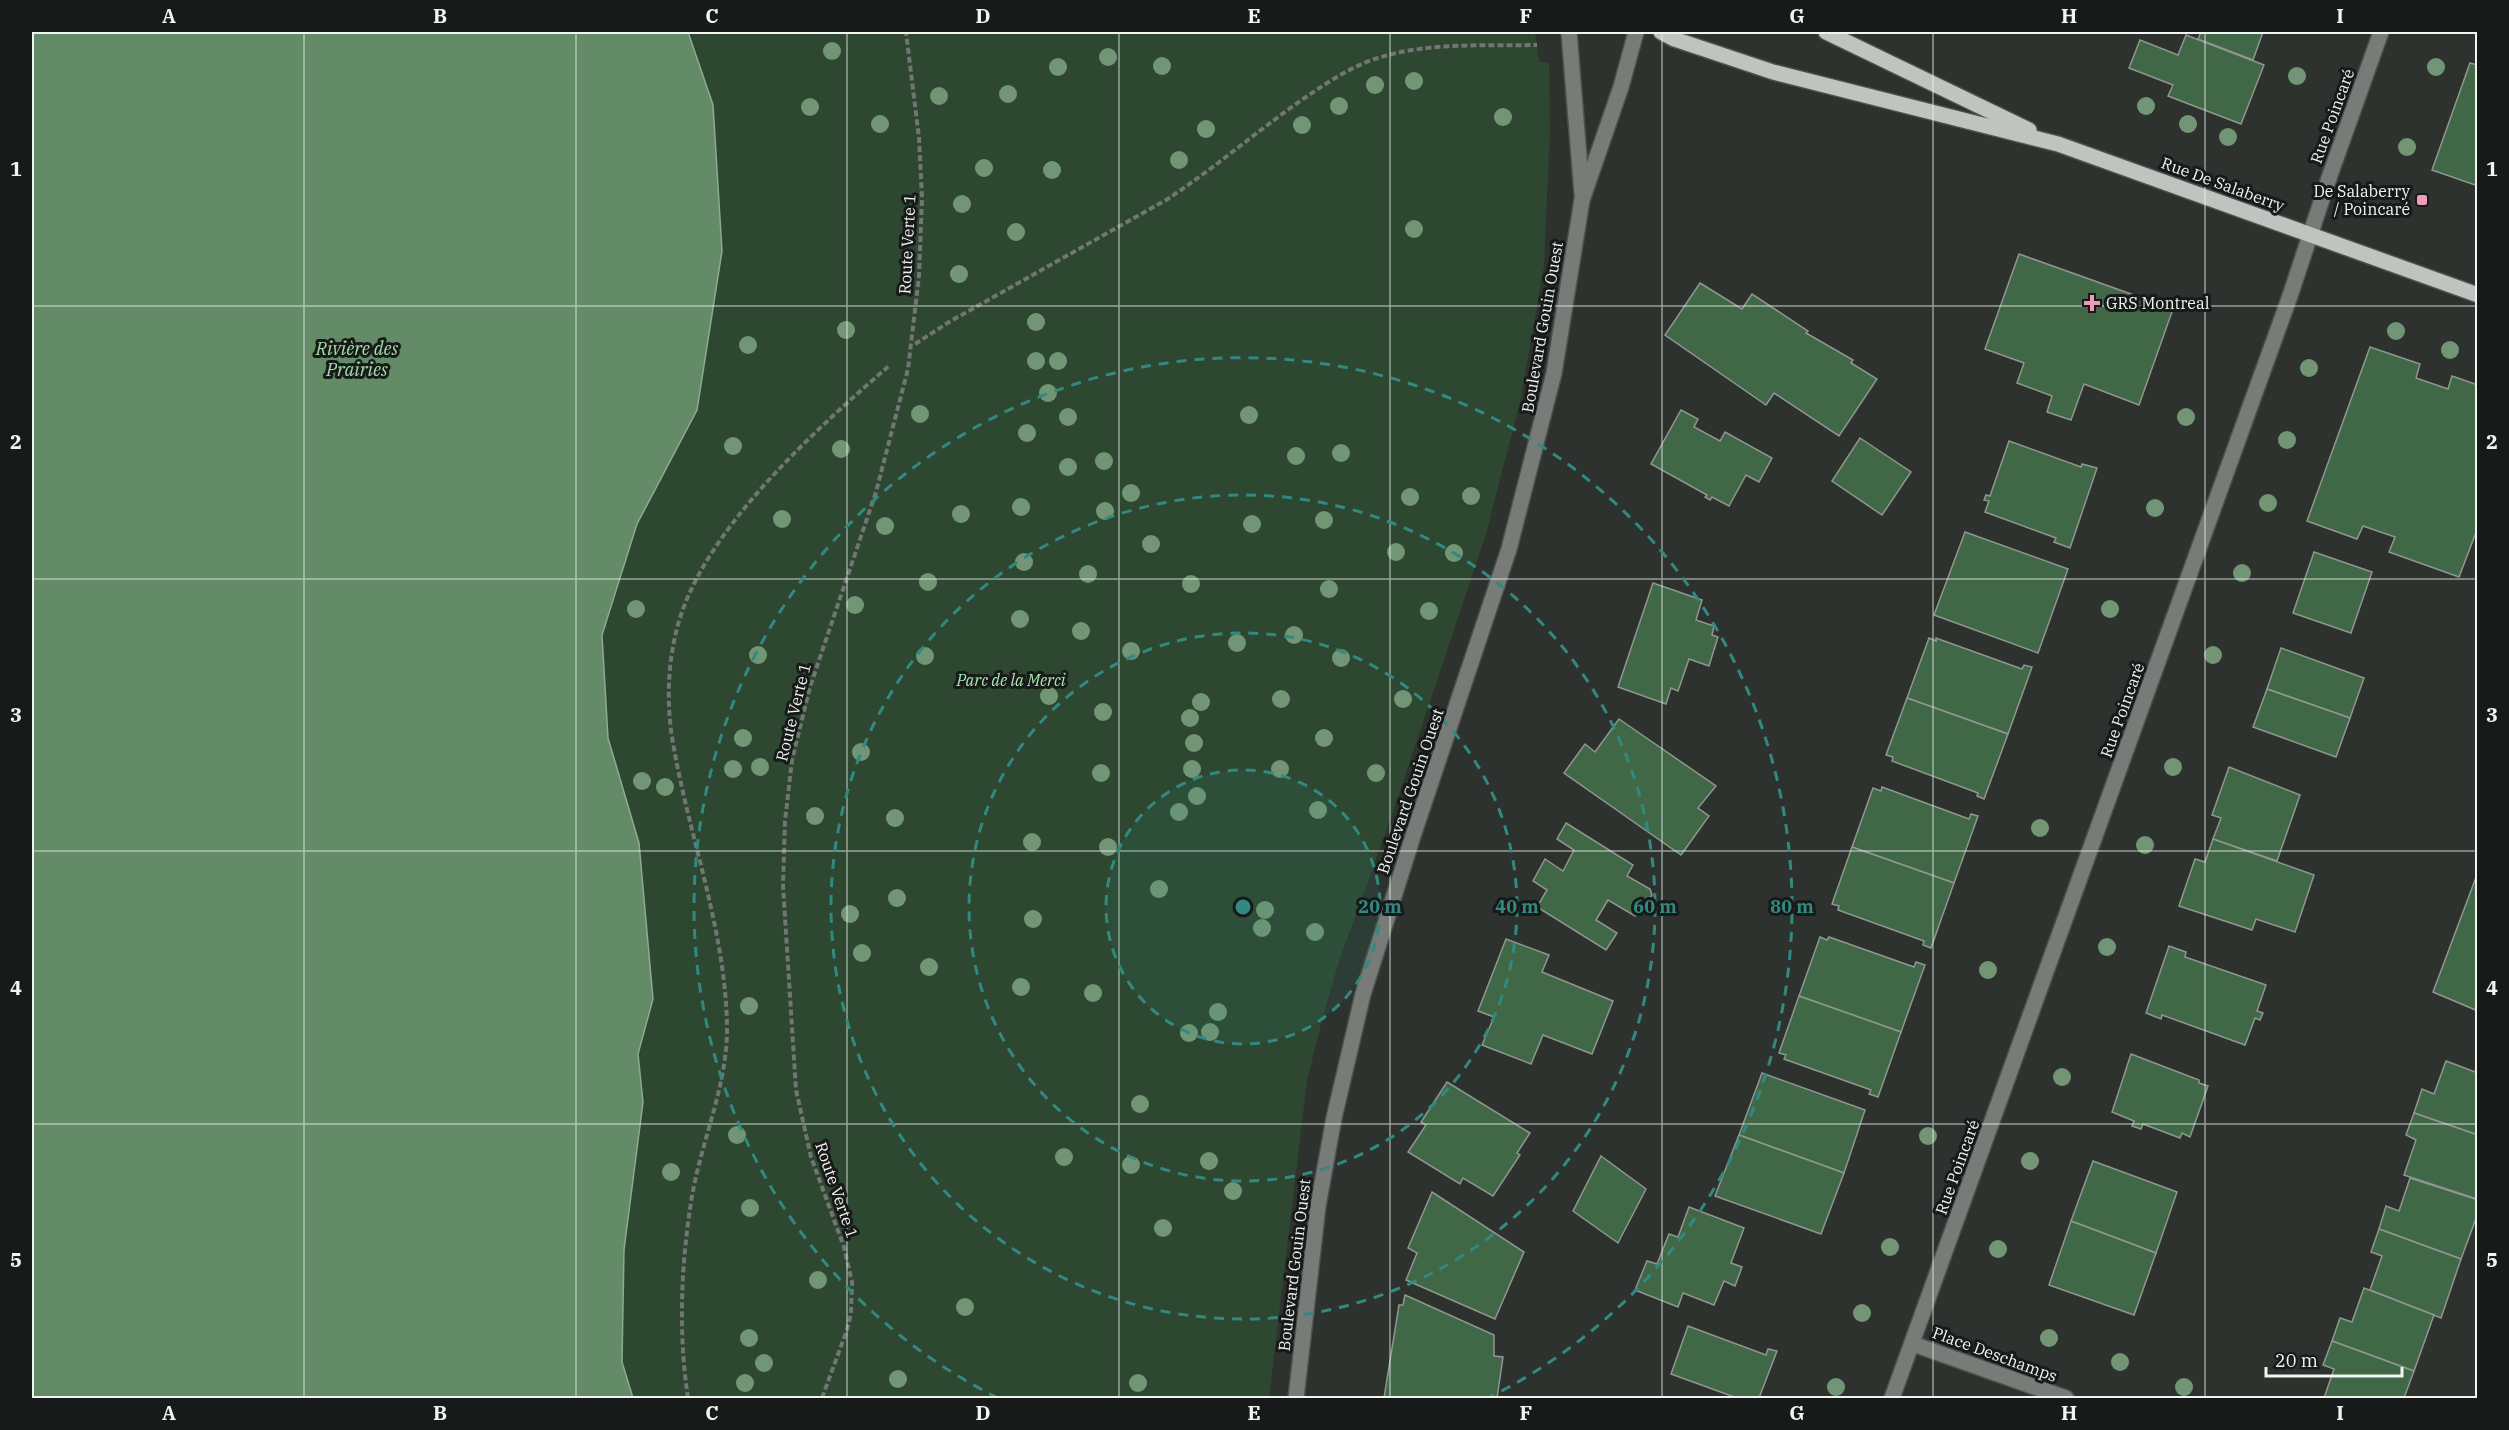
<svg xmlns="http://www.w3.org/2000/svg" width="2509" height="1430" viewBox="0 0 2509 1430" font-family="'IBM Plex Serif',serif">
<rect width="100%" height="100%" fill="#2e322e"/>
<polygon fill="#2d4730" points="688,32 1535,32 1539,62 1549,63 1550,131 1544,266 1521,398 1486,534 1393,812 1339,961 1323,1016 1307,1081 1269,1398 633,1398 622,1362 624,1250 643,1102 638,1054 653,999 639,843 608,738 602,635 637,524 697,409 713,105"/>
<polygon fill="#648b68" stroke="#8eaa91" stroke-width="1.5" points="32,32 688,32 713,105 722,251 697,410 637,524 602,635 608,738 639,843 653,999 638,1054 643,1102 624,1250 622,1362 633,1398 32,1398"/>
<g fill="#416846" stroke="#909691" stroke-width="1.5">
<polygon points="2201,32 2263,32 2253,60 2198,39"/>
<polygon points="2186,35 2264,65 2241,124 2168,96 2173,85 2129,68 2140,40 2178,55"/>
<polygon points="2470,63 2478,65 2478,186 2432,170"/>
<polygon points="2019,254 2173,309 2139,405 2084,384 2071,420 2047,412 2052,396 2017,383 2024,363 1985,349"/>
<polygon points="1700,283 1742,309 1752,294 1808,331 1806,333 1853,360 1851,363 1877,379 1839,436 1774,393 1766,405 1665,335"/>
<polygon points="2370,347 2420,364 2416,378 2448,389 2452,376 2478,385 2478,527 2459,577 2389,552 2395,537 2363,526 2357,539 2307,521"/>
<polygon points="1681,410 1698,419 1694,427 1720,441 1725,432 1772,458 1759,482 1746,475 1729,506 1712,497 1710,500 1705,497 1707,495 1651,464"/>
<polygon points="1860,438 1911,472 1882,515 1832,481"/>
<polygon points="2009,441 2081,467 2082,464 2097,468 2070,548 2054,542 2056,538 1985,512 1989,501 1984,500 1986,495 1990,496"/>
<polygon points="1965,532 2068,569 2038,653 1934,615"/>
<polygon points="2314,552 2372,572 2351,633 2293,613"/>
<polygon points="1653,583 1702,600 1696,620 1714,626 1712,635 1718,637 1709,666 1689,659 1678,691 1671,688 1666,704 1618,687"/>
<polygon points="1929,638 1936,641 1936,638 2022,669 2024,665 2032,667 2008,734 1907,698"/>
<polygon points="2281,648 2364,678 2350,718 2267,689"/>
<polygon points="2267,689 2350,718 2336,757 2253,727"/>
<polygon points="1907,698 2008,734 1984,799 1977,796 1978,793 1892,761 1893,757 1886,755"/>
<polygon points="1619,719 1716,786 1698,808 1709,816 1681,855 1564,773 1585,744 1595,752"/>
<polygon points="2229,767 2300,795 2277,861 2213,839 2221,818 2212,815"/>
<polygon points="1882,787 1969,819 1971,814 1978,816 1954,883 1852,847 1873,788 1881,791"/>
<polygon points="1566,823 1633,865 1627,876 1650,889 1652,895 1641,914 1635,916 1608,900 1596,920 1617,933 1606,950 1537,907 1547,890 1533,881 1545,859 1563,871 1574,850 1557,839"/>
<polygon points="2213,839 2314,875 2295,932 2256,919 2252,930 2179,906 2195,859 2205,862"/>
<polygon points="1852,847 1954,883 1931,948 1923,945 1924,941 1838,910 1839,906 1832,904"/>
<polygon points="2478,872 2478,1011 2433,992"/>
<polygon points="1820,937 1827,940 1829,937 1914,967 1916,962 1925,965 1901,1032 1799,996"/>
<polygon points="1506,939 1549,955 1542,972 1613,1001 1592,1054 1543,1035 1531,1064 1482,1045 1494,1017 1478,1011"/>
<polygon points="2169,946 2186,952 2185,957 2266,985 2257,1011 2263,1013 2260,1020 2255,1018 2245,1045 2162,1015 2161,1019 2146,1013"/>
<polygon points="1799,996 1901,1032 1878,1097 1869,1094 1871,1090 1784,1059 1786,1055 1779,1053"/>
<polygon points="2131,1054 2199,1080 2199,1083 2208,1086 2190,1137 2182,1133 2180,1138 2143,1124 2141,1129 2132,1126 2134,1121 2112,1112"/>
<polygon points="2446,1061 2478,1073 2478,1135 2414,1113 2422,1089 2434,1094"/>
<polygon points="1762,1073 1865,1110 1844,1173 1739,1135"/>
<polygon points="1447,1082 1530,1133 1517,1153 1520,1155 1493,1196 1463,1178 1460,1184 1408,1152 1426,1125 1421,1122"/>
<polygon points="2414,1113 2478,1135 2477,1199 2404,1175 2416,1140 2406,1135"/>
<polygon points="1739,1135 1844,1173 1821,1234 1715,1196"/>
<polygon points="1601,1156 1646,1189 1618,1243 1573,1211"/>
<polygon points="2093,1161 2177,1192 2156,1253 2071,1221"/>
<polygon points="2410,1178 2478,1200 2478,1213 2461,1259 2379,1229 2386,1206 2399,1211"/>
<polygon points="1432,1192 1524,1252 1495,1319 1406,1280 1417,1253 1408,1248"/>
<polygon points="1689,1207 1744,1228 1731,1263 1742,1267 1735,1286 1724,1281 1714,1305 1683,1293 1678,1307 1635,1290 1647,1261 1657,1264 1669,1234 1678,1237"/>
<polygon points="2071,1221 2156,1253 2134,1315 2049,1285"/>
<polygon points="2379,1229 2461,1259 2441,1318 2370,1290 2382,1256 2371,1252"/>
<polygon points="2364,1288 2434,1315 2414,1371 2332,1341 2340,1318 2352,1322"/>
<polygon points="1405,1295 1494,1335 1494,1356 1503,1357 1497,1398 1384,1398 1399,1305 1403,1305"/>
<polygon points="1688,1326 1766,1355 1768,1349 1777,1351 1759,1398 1737,1398 1671,1374"/>
<polygon points="2332,1341 2414,1371 2404,1398 2324,1398 2334,1369 2323,1365"/>
</g>
<g fill="none" stroke-linecap="round" stroke-linejoin="round">
<g stroke="#4d514d" stroke-width="18">
<g id="minor">
<polyline points="1569,32 1582,194"/>
<polyline points="1913,1344 2066,1398"/>
<polyline points="1296,1398 1318,1206 1334,1118 1363,994 1413,836 1509,549 1554,373 1582,200 1621,87 1636,32"/>
<polyline points="1892,1398 2290,296 2330,175 2381,32"/>
</g>
</g>
<g stroke="#4d514d" stroke-width="18">
<g id="major">
<polyline points="1661,32 1674,39 1773,72 2058,144 2478,295"/>
<polyline points="1826,32 2029,130"/>
</g>
</g>
<g stroke="#727672" stroke-width="4" stroke-dasharray="6 3" stroke-linecap="butt">
<path d="M915 344 949 322 1166 200C1215 168 1258 130 1306 97 1328 82 1352 66 1378 58 1428 42 1485 46 1537 45"/>
<path d="M688 1398C678 1332 681 1263 692 1196 702 1139 728 1084 727 1025 725 928 689 837 673 743 664 692 669 634 692 588 731 506 822 424 890 365"/>
<polyline points="822,1398 847,1330 851,1313 852,1282 844,1247 811,1157 796,1090 783,886 785,821 792,760 810,687 876,492 908,369 919,276 922,198 919,138 906,32"/>
</g>
<use href="#minor" stroke="#787b78" stroke-width="15"/>
<use href="#major" stroke="#bfc4c0" stroke-width="15"/>
</g>
<g fill="#729675">
<circle cx="832" cy="51" r="9"/>
<circle cx="1108" cy="57" r="9"/>
<circle cx="1162" cy="66" r="9"/>
<circle cx="1058" cy="67" r="9"/>
<circle cx="2436" cy="67" r="9"/>
<circle cx="2297" cy="76" r="9"/>
<circle cx="1414" cy="81" r="9"/>
<circle cx="1375" cy="85" r="9"/>
<circle cx="1008" cy="94" r="9"/>
<circle cx="939" cy="96" r="9"/>
<circle cx="1339" cy="106" r="9"/>
<circle cx="2146" cy="106" r="9"/>
<circle cx="810" cy="107" r="9"/>
<circle cx="1503" cy="117" r="9"/>
<circle cx="880" cy="124" r="9"/>
<circle cx="2188" cy="124" r="9"/>
<circle cx="1302" cy="125" r="9"/>
<circle cx="1206" cy="129" r="9"/>
<circle cx="2228" cy="137" r="9"/>
<circle cx="2407" cy="147" r="9"/>
<circle cx="1179" cy="160" r="9"/>
<circle cx="984" cy="168" r="9"/>
<circle cx="1052" cy="170" r="9"/>
<circle cx="962" cy="204" r="9"/>
<circle cx="1414" cy="229" r="9"/>
<circle cx="1016" cy="232" r="9"/>
<circle cx="959" cy="274" r="9"/>
<circle cx="1036" cy="322" r="9"/>
<circle cx="846" cy="330" r="9"/>
<circle cx="2396" cy="331" r="9"/>
<circle cx="748" cy="345" r="9"/>
<circle cx="2450" cy="350" r="9"/>
<circle cx="1036" cy="361" r="9"/>
<circle cx="1058" cy="361" r="9"/>
<circle cx="2309" cy="368" r="9"/>
<circle cx="1048" cy="393" r="9"/>
<circle cx="920" cy="414" r="9"/>
<circle cx="1249" cy="415" r="9"/>
<circle cx="1068" cy="417" r="9"/>
<circle cx="2186" cy="417" r="9"/>
<circle cx="1027" cy="433" r="9"/>
<circle cx="2287" cy="440" r="9"/>
<circle cx="733" cy="446" r="9"/>
<circle cx="841" cy="449" r="9"/>
<circle cx="1341" cy="453" r="9"/>
<circle cx="1296" cy="456" r="9"/>
<circle cx="1104" cy="461" r="9"/>
<circle cx="1068" cy="467" r="9"/>
<circle cx="1131" cy="493" r="9"/>
<circle cx="1471" cy="496" r="9"/>
<circle cx="1410" cy="497" r="9"/>
<circle cx="2268" cy="503" r="9"/>
<circle cx="1021" cy="507" r="9"/>
<circle cx="2155" cy="508" r="9"/>
<circle cx="1105" cy="511" r="9"/>
<circle cx="961" cy="514" r="9"/>
<circle cx="782" cy="519" r="9"/>
<circle cx="1324" cy="520" r="9"/>
<circle cx="1252" cy="524" r="9"/>
<circle cx="885" cy="526" r="9"/>
<circle cx="1151" cy="544" r="9"/>
<circle cx="1396" cy="552" r="9"/>
<circle cx="1454" cy="553" r="9"/>
<circle cx="1024" cy="562" r="9"/>
<circle cx="2242" cy="573" r="9"/>
<circle cx="1088" cy="574" r="9"/>
<circle cx="928" cy="582" r="9"/>
<circle cx="1191" cy="584" r="9"/>
<circle cx="1329" cy="589" r="9"/>
<circle cx="855" cy="605" r="9"/>
<circle cx="636" cy="609" r="9"/>
<circle cx="2110" cy="609" r="9"/>
<circle cx="1429" cy="611" r="9"/>
<circle cx="1020" cy="619" r="9"/>
<circle cx="1081" cy="631" r="9"/>
<circle cx="1294" cy="635" r="9"/>
<circle cx="1237" cy="643" r="9"/>
<circle cx="1131" cy="651" r="9"/>
<circle cx="758" cy="655" r="9"/>
<circle cx="2213" cy="655" r="9"/>
<circle cx="925" cy="656" r="9"/>
<circle cx="1341" cy="658" r="9"/>
<circle cx="1049" cy="696" r="9"/>
<circle cx="1281" cy="699" r="9"/>
<circle cx="1403" cy="699" r="9"/>
<circle cx="1201" cy="702" r="9"/>
<circle cx="1103" cy="712" r="9"/>
<circle cx="1190" cy="718" r="9"/>
<circle cx="743" cy="738" r="9"/>
<circle cx="1324" cy="738" r="9"/>
<circle cx="1194" cy="743" r="9"/>
<circle cx="861" cy="752" r="9"/>
<circle cx="760" cy="767" r="9"/>
<circle cx="2173" cy="767" r="9"/>
<circle cx="733" cy="769" r="9"/>
<circle cx="1192" cy="769" r="9"/>
<circle cx="1280" cy="769" r="9"/>
<circle cx="1101" cy="773" r="9"/>
<circle cx="1376" cy="773" r="9"/>
<circle cx="642" cy="781" r="9"/>
<circle cx="665" cy="787" r="9"/>
<circle cx="1197" cy="796" r="9"/>
<circle cx="1318" cy="810" r="9"/>
<circle cx="1179" cy="812" r="9"/>
<circle cx="815" cy="816" r="9"/>
<circle cx="895" cy="818" r="9"/>
<circle cx="2040" cy="828" r="9"/>
<circle cx="1032" cy="842" r="9"/>
<circle cx="2145" cy="845" r="9"/>
<circle cx="1108" cy="847" r="9"/>
<circle cx="1159" cy="889" r="9"/>
<circle cx="897" cy="898" r="9"/>
<circle cx="1265" cy="910" r="9"/>
<circle cx="850" cy="914" r="9"/>
<circle cx="1033" cy="919" r="9"/>
<circle cx="1262" cy="928" r="9"/>
<circle cx="1315" cy="932" r="9"/>
<circle cx="2107" cy="947" r="9"/>
<circle cx="862" cy="953" r="9"/>
<circle cx="929" cy="967" r="9"/>
<circle cx="1988" cy="970" r="9"/>
<circle cx="1021" cy="987" r="9"/>
<circle cx="1093" cy="993" r="9"/>
<circle cx="749" cy="1006" r="9"/>
<circle cx="1218" cy="1012" r="9"/>
<circle cx="1210" cy="1032" r="9"/>
<circle cx="1189" cy="1033" r="9"/>
<circle cx="2062" cy="1077" r="9"/>
<circle cx="1140" cy="1104" r="9"/>
<circle cx="737" cy="1135" r="9"/>
<circle cx="1928" cy="1136" r="9"/>
<circle cx="1064" cy="1157" r="9"/>
<circle cx="1209" cy="1161" r="9"/>
<circle cx="2030" cy="1161" r="9"/>
<circle cx="1131" cy="1165" r="9"/>
<circle cx="671" cy="1172" r="9"/>
<circle cx="1233" cy="1191" r="9"/>
<circle cx="750" cy="1208" r="9"/>
<circle cx="1163" cy="1228" r="9"/>
<circle cx="1890" cy="1247" r="9"/>
<circle cx="1998" cy="1249" r="9"/>
<circle cx="818" cy="1280" r="9"/>
<circle cx="965" cy="1307" r="9"/>
<circle cx="1862" cy="1313" r="9"/>
<circle cx="749" cy="1338" r="9"/>
<circle cx="2049" cy="1338" r="9"/>
<circle cx="2120" cy="1362" r="9"/>
<circle cx="764" cy="1363" r="9"/>
<circle cx="898" cy="1379" r="9"/>
<circle cx="745" cy="1383" r="9"/>
<circle cx="1138" cy="1383" r="9"/>
<circle cx="1836" cy="1387" r="9"/>
<circle cx="2184" cy="1387" r="9"/>
</g>
<path fill="none" stroke="#f1f4f1" stroke-width="1.5" stroke-opacity="0.55" d="M304 32V1398M576 32V1398M847 32V1398M1119 32V1398M1390 32V1398M1662 32V1398M1933 32V1398M2205 32V1398M32 306H2478M32 579H2478M32 851H2478M32 1124H2478"/>
<circle cx="1243" cy="907" r="137" fill="#318982" fill-opacity=".12"/>
<g fill="none" stroke="#318982" stroke-width="3" stroke-dasharray="10 8">
<circle cx="1243" cy="907" r="137"/>
<circle cx="1243" cy="907" r="274"/>
<circle cx="1243" cy="907" r="412"/>
<path d="M998 1398A549 549 0 1 1 1488 1398"/>
</g>
<g fill="#ef9ab8" stroke="#171a18" stroke-width="2">
<rect x="2416" y="194" width="12" height="12" rx="3"/>
<path d="M2089 294h6v6h6v6h-6v6h-6v-6h-6v-6h6z"/>
</g>
<g text-anchor="middle" dominant-baseline="central" stroke-width="6" stroke-linejoin="round" paint-order="stroke">
<g font-size="16" fill="#f1f4f1" stroke="#171a18">
<text transform="translate(2332 116) rotate(-70)">Rue Poincaré</text>
<text transform="translate(2223 184) rotate(20)">Rue De Salaberry</text>
<text transform="translate(907 244) rotate(-87)">Route Verte 1</text>
<text transform="translate(1542 327) rotate(-80)">Boulevard Gouin Ouest</text>
<text transform="translate(2122 710) rotate(-70)">Rue Poincaré</text>
<text transform="translate(793 712) rotate(-76)">Route Verte 1</text>
<text transform="translate(1410 791) rotate(-71)">Boulevard Gouin Ouest</text>
<text transform="translate(1957 1167) rotate(-70)">Rue Poincaré</text>
<text transform="translate(837 1190) rotate(71)">Route Verte 1</text>
<text transform="translate(1294 1265) rotate(-83)">Boulevard Gouin Ouest</text>
<text transform="translate(1995 1354) rotate(20)">Place Deschamps</text>
</g>
<g font-size="16" fill="#f1f4f1" stroke="#171a18" text-anchor="end">
<text x="2410" y="191">De Salaberry<tspan x="2410" dy="18">/ Poincaré</tspan></text>
<text x="2106" y="303" text-anchor="start">GRS Montreal</text>
</g>
<g font-size="16" font-style="italic" fill="#a9e7af" stroke="#171a18">
<text x="1011" y="680">Parc de la Merci</text>
</g>
<g font-size="18" font-style="italic" fill="#a2e0a8" stroke="#171a18">
<text x="357" y="348">Rivière des<tspan x="357" dy="21">Prairies</tspan></text>
</g>
</g>
<circle cx="1243" cy="907" r="9" fill="#318982" stroke="#171a18" stroke-width="3"/>
<g font-size="18" text-anchor="middle" font-weight="bold" fill="#318982" stroke="#171a18" stroke-width="6" stroke-linejoin="round" paint-order="stroke">
<text x="1380" y="913">20 m</text>
<text x="1517" y="913">40 m</text>
<text x="1655" y="913">60 m</text>
<text x="1792" y="913">80 m</text>
</g>
<rect width="2509" height="1430" fill="none" stroke="#171a18" stroke-width="66"/>
<path d="M2266 1367v9h136v-9" fill="none" stroke="#f1f4f1" stroke-width="3"/>
<text x="2275" y="1367" font-size="18" fill="#f1f4f1" stroke="#171a18" stroke-width="4.5" paint-order="stroke">20 m</text>
<rect x="33" y="33" width="2443" height="1364" fill="none" stroke="#f1f4f1" stroke-width="2"/>
<g font-size="20" text-anchor="middle" font-weight="bold" fill="#f1f4f1">
<text x="169" y="23">A</text>
<text x="440" y="23">B</text>
<text x="712" y="23">C</text>
<text x="983" y="23">D</text>
<text x="1254" y="23">E</text>
<text x="1526" y="23">F</text>
<text x="1797" y="23">G</text>
<text x="2069" y="23">H</text>
<text x="2340" y="23">I</text>
<text x="16" y="176">1</text>
<text x="2492" y="176">1</text>
<text x="16" y="449">2</text>
<text x="2492" y="449">2</text>
<text x="16" y="722">3</text>
<text x="2492" y="722">3</text>
<text x="16" y="995">4</text>
<text x="2492" y="995">4</text>
<text x="16" y="1267">5</text>
<text x="2492" y="1267">5</text>
<text x="169" y="1420">A</text>
<text x="440" y="1420">B</text>
<text x="712" y="1420">C</text>
<text x="983" y="1420">D</text>
<text x="1254" y="1420">E</text>
<text x="1526" y="1420">F</text>
<text x="1797" y="1420">G</text>
<text x="2069" y="1420">H</text>
<text x="2340" y="1420">I</text>
</g>
</svg>
